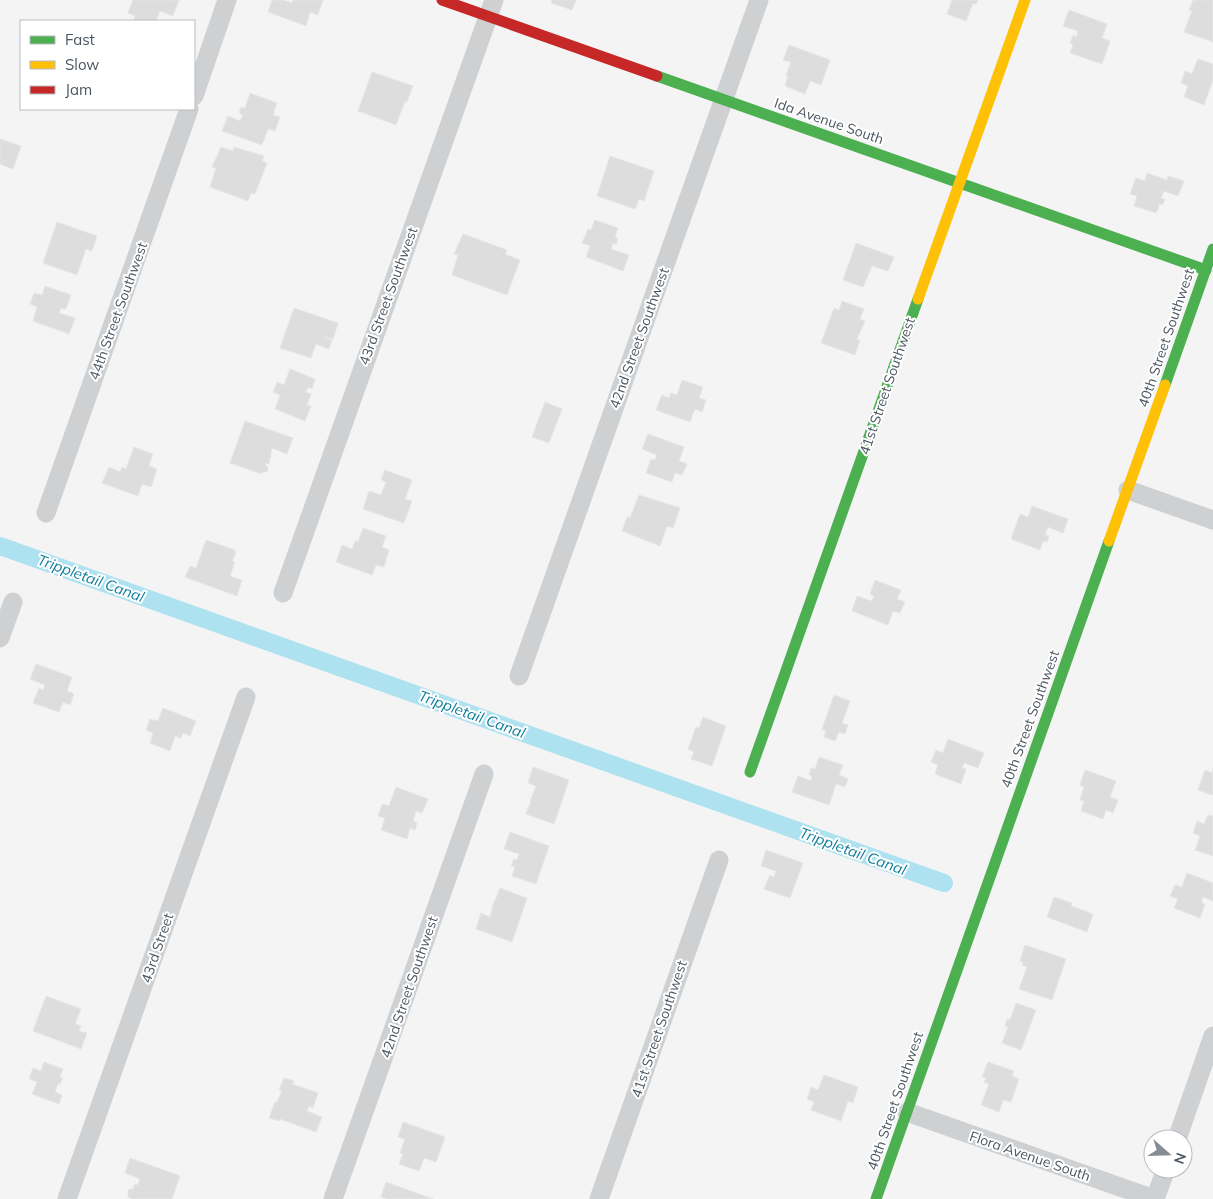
<svg xmlns="http://www.w3.org/2000/svg" width="1213" height="1199" viewBox="0 0 1213 1199" font-family="Mulish,sans-serif">
<rect width="100%" height="100%" fill="#f4f4f4"/>
<g fill="none" stroke-linecap="round" stroke-linejoin="round">
<polyline stroke="#aee2f0" stroke-width="18" points="0,546 944,883"/>
</g>
<g fill="#ddddde" stroke="#e5e6e7">
<polygon points="133,0 179,0 173,16 160,11 156,21 134,21 135,16 128,13"/>
<polygon points="272,0 283,0 292,3 293,0 323,0 318,15 310,12 306,26 268,12"/>
<polygon points="552,0 576,0 572,10 551,3"/>
<polygon points="952,0 978,0 976,4 973,3 966,21 947,14"/>
<polygon points="1193,0 1213,0 1213,42 1184,32 1192,11 1189,10"/>
<polygon points="1069,10 1107,24 1102,38 1110,41 1102,64 1070,53 1073,45 1070,43 1073,35 1076,37 1078,31 1063,26"/>
<polygon points="789,45 830,60 821,85 810,81 805,94 785,86 788,76 786,75 791,62 783,60"/>
<polygon points="1198,59 1213,64 1213,80 1204,105 1184,97 1188,86 1181,83 1185,71 1192,74"/>
<polygon points="372,72 413,86 407,102 405,101 396,125 358,111"/>
<polygon points="250,93 277,103 273,115 280,117 275,131 268,129 262,145 222,131 228,116 240,121 243,115 239,113 241,107 245,108"/>
<polygon points="0,139 21,146 13,169 0,164"/>
<polygon points="221,147 233,151 234,147 264,156 262,161 267,163 255,194 251,193 248,201 210,187 216,168 212,167"/>
<polygon points="610,156 654,171 644,201 639,199 635,209 597,196"/>
<polygon points="1147,173 1167,180 1168,176 1184,181 1178,196 1164,191 1161,198 1165,199 1163,205 1159,204 1159,207 1156,213 1134,206 1137,196 1130,194 1136,178 1145,181"/>
<polygon points="595,220 618,228 615,237 618,239 616,245 613,243 611,249 629,255 623,271 586,257 590,246 582,243 588,229 591,230"/>
<polygon points="57,222 97,236 92,251 86,249 77,275 43,263"/>
<polygon points="463,234 507,250 505,254 520,260 507,295 452,275 458,255 454,254"/>
<polygon points="856,243 894,257 888,271 872,266 863,287 843,280"/>
<polygon points="45,286 71,295 66,309 61,308 59,313 75,318 69,334 33,321 37,307 30,304 34,293 42,295"/>
<polygon points="842,301 864,309 860,319 865,321 857,339 860,340 855,355 821,343 834,308 839,310"/>
<polygon points="294,308 338,323 333,339 323,337 332,340 329,349 316,344 311,358 280,348"/>
<polygon points="290,369 315,379 312,389 308,387 306,392 311,394 307,405 311,406 305,421 275,409 280,395 273,392 277,382 284,385"/>
<polygon points="682,380 703,387 699,398 706,400 702,412 695,409 690,422 656,410 662,395 669,398 671,393 677,395"/>
<polygon points="545,402 562,409 549,443 532,437"/>
<polygon points="245,421 293,438 287,454 272,448 269,464 266,463 265,464 268,468 267,472 262,472 262,474 230,463"/>
<polygon points="648,434 684,447 679,461 687,464 682,475 675,473 672,482 646,473 651,459 655,460 657,455 642,449"/>
<polygon points="134,447 153,454 149,466 157,469 151,487 142,484 138,496 102,483 109,467 120,472 122,467 126,469"/>
<polygon points="385,470 412,480 405,499 412,501 404,523 363,509 369,491 381,495 386,482 381,480"/>
<polygon points="639,495 680,508 673,528 667,526 660,546 622,531 627,517 630,518"/>
<polygon points="1032,506 1068,519 1063,533 1048,527 1045,535 1049,536 1047,542 1043,541 1040,550 1011,539 1020,514 1028,517"/>
<polygon points="363,528 386,536 382,547 389,550 384,567 376,565 372,575 336,562 342,545 352,549 355,541 358,542"/>
<polygon points="206,540 235,550 235,553 236,553 232,561 235,562 230,576 242,580 237,596 185,577 190,566 196,568"/>
<polygon points="875,580 901,590 897,599 905,602 900,613 893,611 888,625 852,611 857,596 872,601 874,596 870,594"/>
<polygon points="36,664 72,677 67,691 74,694 70,705 63,702 59,712 33,703 39,688 43,690 45,685 30,679"/>
<polygon points="834,695 850,701 842,723 848,725 845,734 839,732 835,741 824,737 826,731 822,729"/>
<polygon points="163,708 196,721 190,736 183,733 181,738 175,736 170,751 150,743 153,733 146,730 150,719 158,721"/>
<polygon points="703,717 726,726 712,766 691,759 694,752 688,749 696,727 699,728"/>
<polygon points="948,739 984,753 978,768 964,763 962,768 966,769 961,784 935,774 938,765 931,762 936,750 943,753"/>
<polygon points="819,757 843,765 839,775 848,779 845,787 836,784 829,805 792,792 798,776 811,781 812,776 809,775 811,768 815,769"/>
<polygon points="533,767 569,780 554,824 526,814 531,801 530,801 536,786 528,783"/>
<polygon points="1213,768 1213,794 1212,795 1198,790 1205,770 1212,773"/>
<polygon points="1085,770 1116,781 1110,797 1118,800 1113,813 1106,810 1103,819 1081,811 1084,801 1080,800 1084,787 1080,785"/>
<polygon points="396,787 428,799 422,813 416,811 413,821 417,823 415,830 410,828 407,839 381,830 385,818 378,816 382,804 389,806"/>
<polygon points="1208,815 1213,816 1213,856 1195,850 1200,836 1193,833 1197,821 1204,824"/>
<polygon points="510,832 549,846 536,884 512,876 515,867 511,866 514,859 517,860 519,854 504,849"/>
<polygon points="766,850 803,863 790,898 764,889 770,875 774,877 776,871 761,866"/>
<polygon points="1187,873 1213,883 1213,901 1203,897 1201,902 1205,904 1200,918 1174,908 1178,899 1170,896 1175,885 1182,887"/>
<polygon points="500,888 527,898 512,942 476,929 481,913 490,917 494,901 495,901"/>
<polygon points="1054,897 1072,903 1071,906 1093,914 1087,932 1047,917"/>
<polygon points="1025,945 1066,959 1052,1000 1019,989 1027,967 1022,965 1023,962 1020,961"/>
<polygon points="46,996 81,1009 75,1023 81,1026 79,1031 87,1033 81,1049 33,1031"/>
<polygon points="1016,1003 1036,1010 1021,1050 1002,1043 1008,1027 1005,1026 1007,1019 1010,1020"/>
<polygon points="44,1062 63,1069 60,1077 63,1078 60,1084 58,1084 55,1092 62,1095 59,1104 32,1094 37,1082 29,1079 33,1068 41,1071"/>
<polygon points="988,1062 1014,1071 1012,1076 1019,1079 1011,1102 1003,1100 999,1112 981,1105 989,1084 984,1082 986,1078 982,1077"/>
<polygon points="824,1075 858,1087 853,1103 848,1101 841,1121 811,1110 814,1102 807,1099 811,1087 818,1090"/>
<polygon points="284,1078 294,1081 292,1084 318,1093 313,1108 309,1106 307,1111 322,1117 316,1132 280,1119 279,1121 269,1118 275,1102 277,1102 282,1091 279,1090"/>
<polygon points="403,1122 445,1137 436,1162 424,1158 419,1171 399,1164 403,1154 400,1153 405,1139 398,1137"/>
<polygon points="130,1158 180,1176 172,1199 133,1199 128,1197 128,1190 133,1189 135,1184 138,1185 140,1179 125,1173"/>
<polygon points="386,1182 433,1199 388,1199 381,1197"/>
</g>
<g fill="none" stroke-linecap="round" stroke-linejoin="round">
<g stroke="#ced0d2" stroke-width="19">
<polyline points="194,96 227,0"/>
<polyline points="1128,490 1213,520"/>
<polyline points="46,513 189,109"/>
<polyline points="283,593 494,0"/>
<polyline points="0,638 13,602"/>
<polyline points="519,676 759,0"/>
<polyline points="907,1112 1154,1199"/>
<polyline points="1177,1139 1213,1036"/>
<polyline points="67,1199 246,697"/>
<polyline points="333,1199 484,774"/>
<polyline points="599,1199 719,860"/>
<polyline points="1155,1199 1166,1169"/>
</g>
<g stroke="#4caf50" stroke-width="11">
<polyline points="657,76 1206,270"/>
<polyline points="1165,385 1213,249"/>
<polyline points="750,772 918,299"/>
<polyline points="876,1199 1109,541"/>
</g>
<g stroke="#ffc107" stroke-width="11">
<polyline points="918,299 1025,0"/>
<polyline points="1109,541 1165,385"/>
</g>
<polyline stroke="#c62828" stroke-width="11" points="442,0 657,76"/>
</g>
<g text-anchor="middle" dominant-baseline="central" stroke-width="4" stroke-linejoin="round" paint-order="stroke">
<g font-size="14" fill="#4a5661" stroke="#fff">
<text transform="translate(829 121) rotate(19)">Ida Avenue South</text>
<text transform="translate(388 296) rotate(-70)">43rd Street Southwest</text>
<text transform="translate(118 311) rotate(-70)">44th Street Southwest</text>
<text transform="translate(639 338) rotate(-70)">42nd Street Southwest</text>
<text transform="translate(1166 338) rotate(-71)">40th Street Southwest</text>
<text transform="translate(887 386) rotate(-71)">41st Street Southwest</text>
<text transform="translate(1030 719) rotate(-70)">40th Street Southwest</text>
<text transform="translate(157 948) rotate(-71)">43rd Street</text>
<text transform="translate(409 987) rotate(-71)">42nd Street Southwest</text>
<text transform="translate(659 1029) rotate(-71)">41st Street Southwest</text>
<text transform="translate(895 1101) rotate(-71)">40th Street Southwest</text>
<text transform="translate(1030 1156) rotate(19)">Flora Avenue South</text>
</g>
<g font-size="15" font-style="italic" fill="#0c7c9b" stroke="#fff">
<text transform="translate(91 578) rotate(20)">Trippletail Canal</text>
<text transform="translate(472 714) rotate(20)">Trippletail Canal</text>
<text transform="translate(853 851) rotate(20)">Trippletail Canal</text>
</g>
</g>
<rect x="20" y="20" width="175" height="90" fill="#ffffff" stroke="#b7bbc0"/>
<rect x="30" y="36" width="25" height="8" fill="#4caf50" stroke="#b7bbc0"/>
<text x="65" y="45" font-size="15" fill="#4a5661">Fast</text>
<rect x="30" y="61" width="25" height="8" fill="#ffc107" stroke="#b7bbc0"/>
<text x="65" y="70" font-size="15" fill="#4a5661">Slow</text>
<rect x="30" y="86" width="25" height="8" fill="#c62828" stroke="#b7bbc0"/>
<text x="65" y="95" font-size="15" fill="#4a5661">Jam</text>
<g transform="translate(1168 1154) rotate(110)"><circle r="24" fill="#ffffff" stroke="#b7bbc0"/>
<path d="M0-4L9 19L0 12L-9 19Z" fill="#868d94"/>
<text y="-8" font-size="14" font-weight="bold" text-anchor="middle" fill="#4a5661">N</text>
</g>
</svg>
